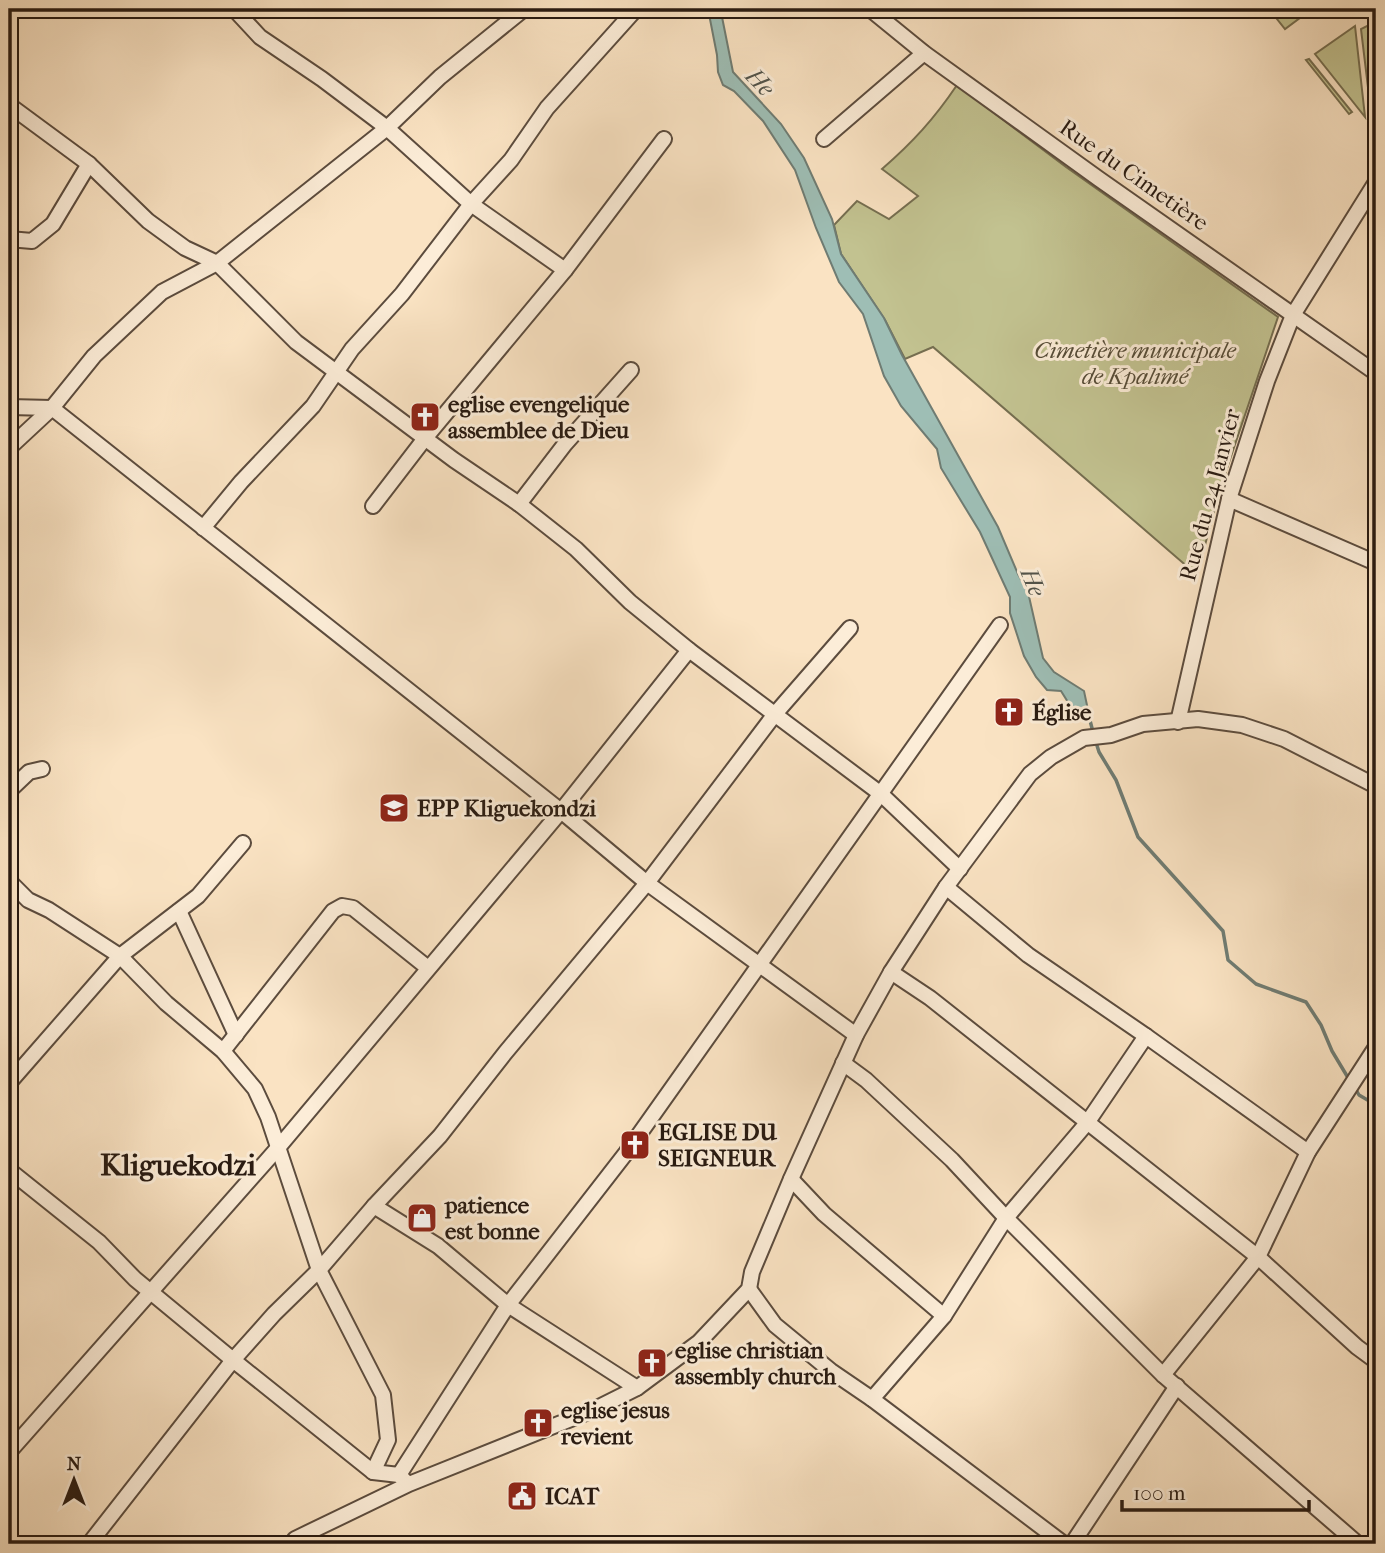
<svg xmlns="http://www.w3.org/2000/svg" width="1385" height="1553" viewBox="0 0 1385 1553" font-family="'IM FELL French Canon',serif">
<rect width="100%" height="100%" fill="#fae3c3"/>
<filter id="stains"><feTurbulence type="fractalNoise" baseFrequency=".00286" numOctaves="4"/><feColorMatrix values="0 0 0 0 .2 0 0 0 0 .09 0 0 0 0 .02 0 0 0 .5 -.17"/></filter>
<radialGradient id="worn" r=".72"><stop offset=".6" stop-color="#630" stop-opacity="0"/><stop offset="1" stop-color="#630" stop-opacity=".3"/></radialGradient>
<g fill="#c2c290" stroke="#756e50" stroke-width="2">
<polygon points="1269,9 1312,9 1285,29"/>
<polygon points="1373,23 1376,37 1376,107 1370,104 1361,29"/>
<polygon points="1355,26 1365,117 1315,54"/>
<polygon points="1309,59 1352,112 1349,114 1306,60"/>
<path d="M957 85 1066 167 1278 317 1220 489 1197 575 933 347 905 359 885 320 841 254 834 225 857 201 889 219 918 196 882 169C913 142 934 119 957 85Z"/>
</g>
<polygon fill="#9ebeb5" stroke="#6f7c73" stroke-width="2" points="708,9 719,9 721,12 733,72 781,124 804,158 832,219 841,254 884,318 902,355 998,527 1018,574 1028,592 1043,658 1054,672 1084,691 1088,710 1076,715 1061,691 1047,690 1036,677 1024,656 1010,613 1010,597 980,532 941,468 937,449 901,406 884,376 863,314 839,282 816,228 795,170 763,121 734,91 723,85 718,72 717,55"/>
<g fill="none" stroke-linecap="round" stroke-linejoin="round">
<g stroke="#6f7c73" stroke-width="3.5">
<polyline points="1087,709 1093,732"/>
<polyline points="1095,739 1099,752 1116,780 1138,837 1223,931 1228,960 1256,984 1306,1002 1321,1025 1332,1051 1350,1081"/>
<polyline points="1355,1088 1359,1095 1376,1105"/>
</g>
<g stroke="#5c4c3e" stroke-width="18">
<g id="minor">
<polyline points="870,9 924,53 1099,179 1376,373"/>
<polyline points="9,105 89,164 148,221 185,248 217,263 387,128 440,77 524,9"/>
<polyline points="824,139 924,53"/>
<polyline points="9,239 32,241 53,224 89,164"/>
<polyline points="565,270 471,204 511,160 547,108 636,9"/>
<polyline points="9,407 52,408 561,811 647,883 856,1035"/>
<polyline points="9,448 52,408 94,356 162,292 217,263 296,342 454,460 519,504 576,549 630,602 689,650 881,794 960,869"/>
<polyline points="1229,499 1376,563"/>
<polyline points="519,504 565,444 631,370"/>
<polyline points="373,506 426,437 565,270 664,139"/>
<polyline points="203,528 241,482 313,406 352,349 402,294 471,204 387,128 322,79 260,37 234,9"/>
<polyline points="1178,722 1229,499 1267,381 1293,315 1376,182"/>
<polyline points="9,791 29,772 42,769"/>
<polyline points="9,881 28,900 49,910 120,956 166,1003 223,1051 255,1089 268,1117 319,1270 383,1395 388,1440 373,1472"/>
<polyline points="946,887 1028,955 1146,1036"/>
<polyline points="179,911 236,1035"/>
<polyline points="891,972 930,998 1258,1257 1357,1347 1376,1361"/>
<polyline points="223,1051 333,911 342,906 353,908 428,968"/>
<polyline points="843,1063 866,1080 952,1160 1006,1218 1163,1375 1358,1544"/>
<polyline points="9,1083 120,956 198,896 243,843"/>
<polyline points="9,1170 99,1242 135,1279 233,1360 373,1472 399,1475 405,1481"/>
<polyline points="791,1179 824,1214 944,1316"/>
<polyline points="374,1206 438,1246 508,1305 637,1388"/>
<polyline points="749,1289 775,1325 831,1371 872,1399 1064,1544"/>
<polyline points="1163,1375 1258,1257 1308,1152 1376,1047"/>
<polyline points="872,1399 944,1316 1006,1218 1087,1123 1146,1036 1308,1152"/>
<polyline points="9,1452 277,1149 561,811 689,650"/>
<polyline points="399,1475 508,1305 626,1153 1000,625"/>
<polyline points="89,1544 233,1360 274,1314 319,1270 374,1206 440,1136 505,1053 647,883 775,714 850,628"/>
<polyline points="292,1544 295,1539 409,1484 591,1411 637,1388 699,1342 749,1289 752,1272 791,1179 856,1035 891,972 946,887 1007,805 1030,774 1051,757 1084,738 1111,735 1143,724 1198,719 1242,725 1284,739 1376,786"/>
<polyline points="1072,1544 1177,1386"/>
</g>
</g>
<use href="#minor" stroke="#fcedd8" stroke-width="14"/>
</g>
<defs>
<g id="church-square" transform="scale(1.575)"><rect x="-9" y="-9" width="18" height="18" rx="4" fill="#8f2418" stroke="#fcedd8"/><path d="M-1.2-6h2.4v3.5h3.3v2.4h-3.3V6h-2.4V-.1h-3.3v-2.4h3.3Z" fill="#fff"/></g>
<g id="school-square" transform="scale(1.575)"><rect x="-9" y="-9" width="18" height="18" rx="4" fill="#8f2418" stroke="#fcedd8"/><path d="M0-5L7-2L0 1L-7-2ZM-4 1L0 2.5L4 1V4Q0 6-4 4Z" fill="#fff"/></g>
<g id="shop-square" transform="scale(1.575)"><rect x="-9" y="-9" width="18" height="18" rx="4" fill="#8f2418" stroke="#fcedd8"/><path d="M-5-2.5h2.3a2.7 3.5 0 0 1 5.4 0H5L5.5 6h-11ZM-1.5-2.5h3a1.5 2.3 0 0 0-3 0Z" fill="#fff"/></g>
<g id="civic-square" transform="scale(1.575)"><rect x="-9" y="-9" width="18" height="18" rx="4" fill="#8f2418" stroke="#fcedd8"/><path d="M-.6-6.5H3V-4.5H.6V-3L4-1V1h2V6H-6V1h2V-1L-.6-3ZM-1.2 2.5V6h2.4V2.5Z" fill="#fff"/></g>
</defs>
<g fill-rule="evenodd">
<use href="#church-square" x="425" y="417"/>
<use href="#church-square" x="1009" y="712"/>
<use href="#school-square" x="394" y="808"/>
<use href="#church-square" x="635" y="1145"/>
<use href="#shop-square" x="422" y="1218"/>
<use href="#church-square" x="652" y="1363"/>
<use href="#church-square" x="538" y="1423"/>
<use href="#civic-square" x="522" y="1496"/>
</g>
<g text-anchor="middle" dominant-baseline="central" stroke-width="6" stroke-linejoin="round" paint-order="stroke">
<g font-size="23" fill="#281a11" stroke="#fcedd8">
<text transform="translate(1134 175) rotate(35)">Rue du Cimetière</text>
<text transform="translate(1210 495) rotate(-75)">Rue du 24 Janvier</text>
</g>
<g font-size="23" font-style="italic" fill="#564c37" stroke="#fcedd8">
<text x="1135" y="350">Cimetière municipale<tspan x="1135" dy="26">de Kpalimé</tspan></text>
</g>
<g font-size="23" font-weight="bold" fill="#281a11" stroke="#fcedd8" text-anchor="start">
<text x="448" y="404">eglise evengelique<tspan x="448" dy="26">assemblee de Dieu</tspan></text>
<text x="1032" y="712">Église</text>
<text x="417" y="808">EPP Kliguekondzi</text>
<text x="658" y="1132">EGLISE DU<tspan x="658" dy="26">SEIGNEUR</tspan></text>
<text x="445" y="1205">patience<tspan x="445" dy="26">est bonne</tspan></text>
<text x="675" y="1350">eglise christian<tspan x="675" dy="26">assembly church</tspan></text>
<text x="561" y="1410">eglise jesus<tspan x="561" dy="26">revient</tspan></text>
<text x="545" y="1496">ICAT</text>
</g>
<g font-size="24" font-style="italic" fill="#51534a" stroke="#fcedd8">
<text transform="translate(760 82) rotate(46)">He</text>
<text transform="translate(1033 582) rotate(68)">He</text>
</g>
<g font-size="30" font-weight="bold" fill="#281a11" stroke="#fcedd8">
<text x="178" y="1165">Kliguekodzi</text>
</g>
</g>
<rect width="1385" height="1553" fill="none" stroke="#fae3c3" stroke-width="35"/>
<rect x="10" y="10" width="1364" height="1532" fill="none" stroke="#281a11" stroke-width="3.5"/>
<rect x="18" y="18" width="1350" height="1518" fill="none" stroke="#281a11" stroke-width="2"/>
<g transform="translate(74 1480)" stroke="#fcedd8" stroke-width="5" paint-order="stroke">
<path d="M0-5L12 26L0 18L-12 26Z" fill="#281a11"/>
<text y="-10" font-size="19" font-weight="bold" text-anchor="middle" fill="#281a11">N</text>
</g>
<path d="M1122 1500v10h187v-10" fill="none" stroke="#281a11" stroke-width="3.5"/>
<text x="1133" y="1500" font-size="21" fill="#281a11" stroke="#fcedd8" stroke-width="5" paint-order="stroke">100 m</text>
<rect width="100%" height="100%" filter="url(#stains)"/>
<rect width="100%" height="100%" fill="url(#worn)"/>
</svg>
